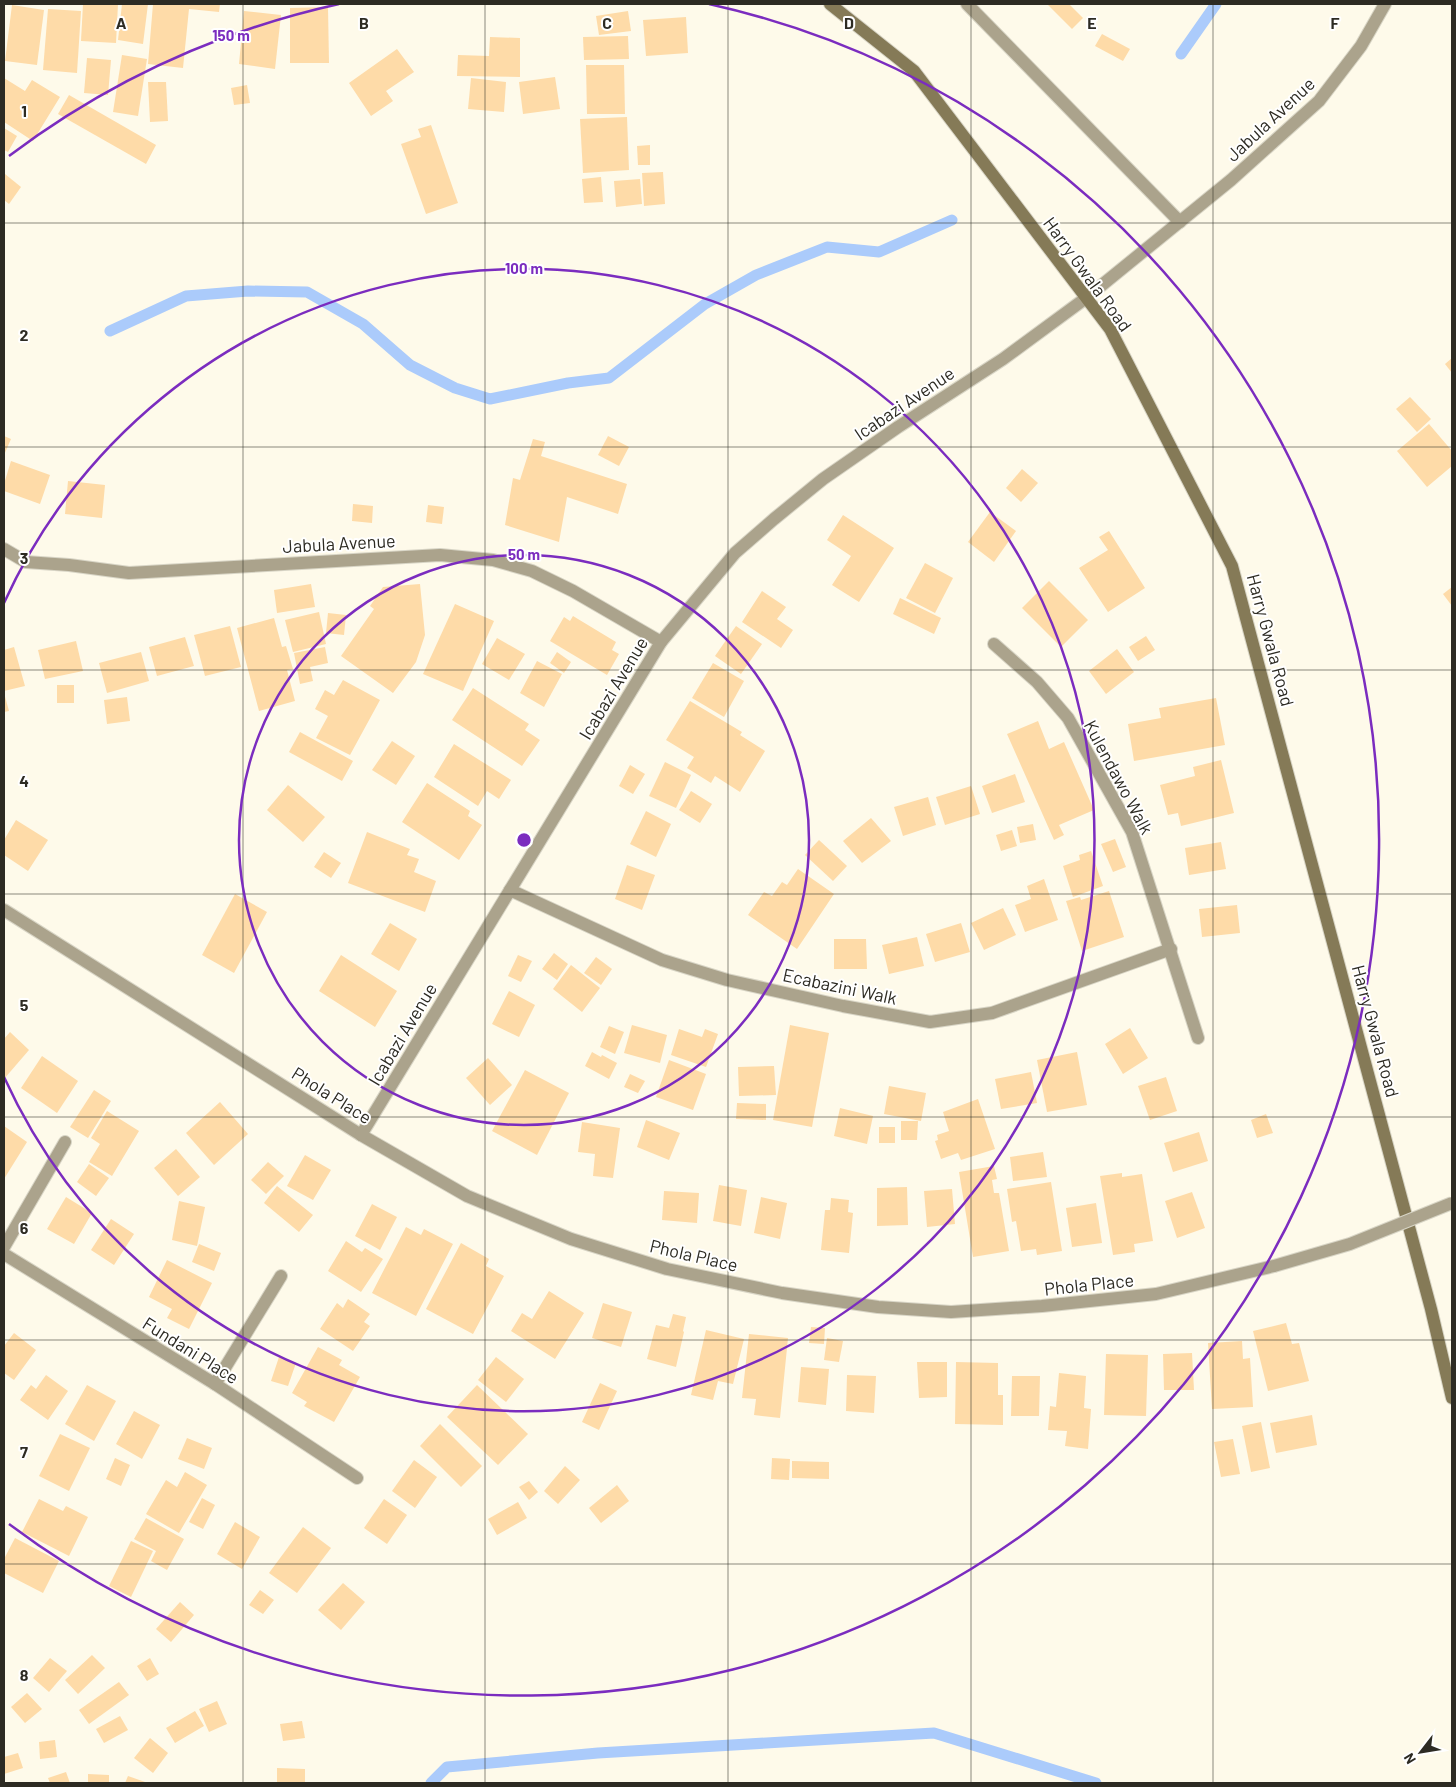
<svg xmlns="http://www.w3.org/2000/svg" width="1456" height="1787" viewBox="0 0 1456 1787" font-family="Barlow,sans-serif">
<rect width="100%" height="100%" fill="#fefaea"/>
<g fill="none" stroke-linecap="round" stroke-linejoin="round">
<g stroke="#abcbfb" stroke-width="11">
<polyline points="1181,54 1216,4"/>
<polyline points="110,331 186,296 248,291 307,292 363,324 410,365 455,388 490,399 568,383 609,378 705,304 756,275 827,247 879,252 952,220"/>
<polyline points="431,1783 447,1767 598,1753 934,1733 1096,1783"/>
</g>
</g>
<g fill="#fedba8">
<polygon points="83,4 118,4 116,43 81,41"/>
<polygon points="122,4 148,4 143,44 118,40"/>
<polygon points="153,4 220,4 219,12 189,9 183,68 148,64"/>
<polygon points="1047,4 1069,4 1083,18 1072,29"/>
<polygon points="12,5 44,10 37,65 5,61"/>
<polygon points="328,7 329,63 290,63 290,8"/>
<polygon points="48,9 81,11 77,73 43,70"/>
<polygon points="244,11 281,15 275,69 239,64"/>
<polygon points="628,11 631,31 599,35 596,16"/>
<polygon points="686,17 688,53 646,56 643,20"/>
<polygon points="1102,34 1130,49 1123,61 1095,46"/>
<polygon points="628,36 629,59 584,60 583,37"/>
<polygon points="490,37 520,38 520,77 457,76 458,55 489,56"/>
<polygon points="397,49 414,72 386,91 393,101 371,116 349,83"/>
<polygon points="122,55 147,59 138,116 113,112"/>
<polygon points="87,58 111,60 108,95 84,93"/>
<polygon points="586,65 624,65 625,114 587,114"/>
<polygon points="555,77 560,109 523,114 519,82"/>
<polygon points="4,78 25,91 32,80 60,97 33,141 4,122"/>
<polygon points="471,78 506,82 504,112 468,109"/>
<polygon points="148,82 166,82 168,121 150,122"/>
<polygon points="247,85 250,103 234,105 231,88"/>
<polygon points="69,95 156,145 146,164 58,114"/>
<polygon points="627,117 629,170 583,173 580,119"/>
<polygon points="431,125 458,203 426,214 401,144 421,137 418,129"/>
<polygon points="4,128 17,136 8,152 4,150"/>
<polygon points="650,145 650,165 638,165 637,146"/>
<polygon points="663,172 665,204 644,206 642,173"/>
<polygon points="5,174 21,187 9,204 4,200"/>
<polygon points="601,177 603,202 584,203 582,179"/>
<polygon points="640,179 642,204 616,207 614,181"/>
<polygon points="1452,358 1452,373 1445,364"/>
<polygon points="1410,397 1431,419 1417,432 1396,409"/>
<polygon points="1429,424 1452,451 1452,466 1427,487 1397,451"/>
<polygon points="4,436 11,439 4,455"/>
<polygon points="608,436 629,447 619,466 598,455"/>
<polygon points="533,439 545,442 541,456 627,484 618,514 567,497 559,542 505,525 513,478 520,480"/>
<polygon points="11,461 50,475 40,504 4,491 4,484"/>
<polygon points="1022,469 1038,483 1021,502 1006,488"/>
<polygon points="68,481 105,485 102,518 65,514"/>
<polygon points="353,504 373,506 372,523 352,521"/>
<polygon points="428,505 444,507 442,524 426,522"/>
<polygon points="990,512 1016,531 994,562 968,542"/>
<polygon points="843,515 894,548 859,602 832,585 851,556 827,540"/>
<polygon points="1109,531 1145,588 1108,612 1079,568 1108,550 1099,537"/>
<polygon points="925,563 953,578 935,613 906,598"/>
<polygon points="1049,581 1088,620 1061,647 1022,608"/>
<polygon points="311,584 315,607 277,613 274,590"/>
<polygon points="420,584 425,635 416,662 393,693 341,656 374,609 370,606 383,587"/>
<polygon points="1452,587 1452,606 1443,594"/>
<polygon points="762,591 786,607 777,619 793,630 781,648 742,622"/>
<polygon points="900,598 941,618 934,634 893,614"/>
<polygon points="455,604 494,621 463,691 423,674"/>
<polygon points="319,612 326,644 293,652 285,620"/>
<polygon points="328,613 346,615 344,635 326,633"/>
<polygon points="573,616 616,642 612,650 619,654 607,675 550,641 564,617 570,621"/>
<polygon points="274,618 282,647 286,646 293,669 287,670 295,701 259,711 237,628"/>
<polygon points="230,626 241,667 205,676 194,635"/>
<polygon points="736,626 762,644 741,674 715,656"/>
<polygon points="1146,636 1155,650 1138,661 1129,647"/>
<polygon points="185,637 194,666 157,676 149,647"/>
<polygon points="497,638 525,654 509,680 482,664"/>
<polygon points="76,641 83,671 45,679 38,650"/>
<polygon points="14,647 25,686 4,691 4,650"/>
<polygon points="325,647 328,663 310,667 313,681 300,684 294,653"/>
<polygon points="1117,649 1134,672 1106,694 1089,671"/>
<polygon points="141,652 149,681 107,693 99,663"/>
<polygon points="557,652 571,662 564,673 550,663"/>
<polygon points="537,661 562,674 544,707 520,693"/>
<polygon points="713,663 744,681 724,717 692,698"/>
<polygon points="343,680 380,700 350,755 316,738 328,716 315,709 325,690 334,695"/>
<rect x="57" y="685" width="17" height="18"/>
<polygon points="473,688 529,724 525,730 540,740 522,766 452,720"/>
<polygon points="4,693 9,711 4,712"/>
<polygon points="127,697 130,721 107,724 104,700"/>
<polygon points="1216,698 1225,745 1134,761 1128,724 1161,718 1159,708"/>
<polygon points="690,701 742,732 740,735 765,751 740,792 715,776 711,783 687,768 694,757 666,740"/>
<polygon points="1038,721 1049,749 1064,742 1094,810 1059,825 1064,835 1054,840 1007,734"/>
<polygon points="300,732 353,761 342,781 289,752"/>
<polygon points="392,741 415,756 396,785 372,770"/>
<polygon points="454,744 511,780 499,799 487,791 478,806 434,777"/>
<polygon points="1221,760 1234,813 1181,826 1178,813 1168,815 1160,785 1195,776 1193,767"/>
<polygon points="665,762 691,775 676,808 649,796"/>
<polygon points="630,765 645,774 633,794 619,786"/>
<polygon points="1015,774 1025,802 992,813 982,786"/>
<polygon points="427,783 470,811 468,816 482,825 459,860 402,822"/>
<polygon points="288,785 325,817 303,842 267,810"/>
<polygon points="971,786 980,814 945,825 936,797"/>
<polygon points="691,791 712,804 700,823 679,810"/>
<polygon points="928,797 936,825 903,836 894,807"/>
<polygon points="646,811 671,824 656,857 630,844"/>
<polygon points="871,818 891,841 862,863 843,841"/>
<polygon points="16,820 48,840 28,871 4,855 4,840"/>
<polygon points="1033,824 1036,840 1020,843 1017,827"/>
<polygon points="1012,830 1017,846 1001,851 996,835"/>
<polygon points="367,832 410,849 407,855 419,859 414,872 436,881 425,912 348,883"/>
<polygon points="1115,839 1126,867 1113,872 1101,844"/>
<polygon points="819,840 847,866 833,881 805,855"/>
<polygon points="1221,842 1226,869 1189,875 1185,848"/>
<polygon points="1091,851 1103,886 1073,897 1063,866 1080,860 1079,855"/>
<polygon points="324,852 341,863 331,878 314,867"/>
<polygon points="627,865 655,875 642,910 615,899"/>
<polygon points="798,869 834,894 797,949 748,915 764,892 772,896 782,882 787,885"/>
<polygon points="1044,879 1058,920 1025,932 1015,905 1031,899 1027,886"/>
<polygon points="1109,891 1124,937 1082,951 1066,901 1080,897 1081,900"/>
<polygon points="235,894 267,912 234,973 202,955"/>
<polygon points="1237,905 1240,933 1202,937 1199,909"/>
<polygon points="1003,908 1016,935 984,950 971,923"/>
<polygon points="390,923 417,939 399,971 371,954"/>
<polygon points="961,923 970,952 935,962 926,934"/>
<polygon points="917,937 924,966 889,974 882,945"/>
<polygon points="834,939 866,939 867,969 834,969"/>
<polygon points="554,953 568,964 557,980 542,969"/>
<polygon points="341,955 397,991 375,1027 319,991"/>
<polygon points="518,955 532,961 521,982 508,976"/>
<polygon points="596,957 612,969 601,985 584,973"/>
<polygon points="571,965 600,988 582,1012 553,989"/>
<polygon points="509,991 535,1005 519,1037 492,1024"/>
<polygon points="632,1025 667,1035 660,1063 624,1053"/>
<polygon points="790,1025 829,1033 812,1127 773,1120"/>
<polygon points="609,1026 624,1032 615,1054 600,1047"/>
<polygon points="1130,1028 1148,1058 1123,1074 1105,1044"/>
<polygon points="679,1029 702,1037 705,1029 718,1034 706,1067 671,1055"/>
<polygon points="10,1032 29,1050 4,1079 4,1039"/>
<polygon points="592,1052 601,1057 602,1055 617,1063 609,1079 585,1066"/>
<polygon points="1077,1052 1087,1105 1047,1112 1037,1060"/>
<polygon points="42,1056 78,1081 57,1113 21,1088"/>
<polygon points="488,1058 512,1085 490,1105 466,1078"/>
<polygon points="669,1060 706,1074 693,1110 656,1097"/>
<polygon points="774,1066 776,1095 739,1096 738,1067"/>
<polygon points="525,1070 569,1093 537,1155 492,1131"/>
<polygon points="1031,1072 1037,1103 1001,1109 995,1079"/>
<polygon points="630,1074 645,1081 638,1093 624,1087"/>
<polygon points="1166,1077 1177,1111 1150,1120 1138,1086"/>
<polygon points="889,1086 926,1093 921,1121 884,1114"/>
<polygon points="94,1090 111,1101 88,1138 70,1127"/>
<polygon points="978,1099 995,1149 961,1160 958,1153 941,1159 935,1141 938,1140 937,1135 949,1131 943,1112"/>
<polygon points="220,1102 248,1134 214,1165 186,1133"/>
<polygon points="737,1103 766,1104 766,1120 736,1119"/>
<polygon points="840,1108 873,1116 867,1144 834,1136"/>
<polygon points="107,1111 139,1131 112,1176 89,1162 100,1144 91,1138"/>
<polygon points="1266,1114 1273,1133 1257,1138 1251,1120"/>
<polygon points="646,1120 680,1133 669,1160 637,1147"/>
<polygon points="901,1121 918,1121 917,1140 901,1140"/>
<polygon points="582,1122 620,1128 613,1178 593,1176 595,1154 578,1152"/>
<polygon points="4,1126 27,1142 4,1179"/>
<rect x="879" y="1127" width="16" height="16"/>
<polygon points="1199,1132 1208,1161 1173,1172 1164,1143"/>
<polygon points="176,1149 200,1177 178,1196 154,1168"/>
<polygon points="1043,1152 1047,1177 1013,1181 1010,1157"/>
<polygon points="305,1155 331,1170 313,1200 287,1186"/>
<polygon points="268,1162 284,1176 266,1194 251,1180"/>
<polygon points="89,1164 109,1178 96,1196 77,1182"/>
<polygon points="994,1166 997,1179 992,1180 994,1193 999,1193 1009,1251 973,1257 959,1172"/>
<polygon points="1122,1173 1122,1177 1142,1174 1153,1241 1134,1244 1135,1252 1113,1255 1100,1176"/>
<polygon points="1051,1182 1062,1251 1037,1255 1036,1249 1021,1251 1016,1221 1012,1222 1007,1189"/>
<polygon points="719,1185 747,1190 741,1226 713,1221"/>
<polygon points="277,1186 313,1215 299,1232 264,1203"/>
<polygon points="907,1187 908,1225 877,1226 877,1188"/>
<polygon points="952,1189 955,1224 927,1227 924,1191"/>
<polygon points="664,1191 699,1193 697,1223 662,1220"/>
<polygon points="1192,1192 1205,1228 1177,1238 1165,1201"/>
<polygon points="66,1197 92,1213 74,1244 47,1229"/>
<polygon points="761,1197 787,1203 780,1239 754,1233"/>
<polygon points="831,1198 849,1200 848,1212 853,1213 849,1253 821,1250 825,1210 830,1210"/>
<polygon points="179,1201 205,1207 197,1246 172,1240"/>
<polygon points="1096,1203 1102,1243 1072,1247 1066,1208"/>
<polygon points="372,1204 397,1217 380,1250 355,1236"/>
<polygon points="111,1219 134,1234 114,1265 91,1250"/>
<polygon points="406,1227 421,1235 424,1229 453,1244 416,1316 372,1293"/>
<polygon points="346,1241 362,1252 365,1248 383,1259 361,1292 328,1271"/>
<polygon points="461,1243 489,1259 486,1266 504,1276 473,1334 426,1309"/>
<polygon points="199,1244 221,1253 214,1271 192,1262"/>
<polygon points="167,1260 212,1283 189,1329 167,1318 172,1309 149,1297"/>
<polygon points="549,1291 584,1313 555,1359 511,1331 522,1313 532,1319"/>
<polygon points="348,1299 370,1314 364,1322 370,1326 353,1351 320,1329 337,1303 343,1308"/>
<polygon points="603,1303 632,1312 621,1347 592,1338"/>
<polygon points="673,1314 686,1317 683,1331 684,1332 676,1367 647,1359 656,1325 669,1328"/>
<polygon points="1286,1323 1292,1344 1299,1343 1309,1381 1268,1391 1253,1331"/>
<polygon points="811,1327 825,1328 824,1344 809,1343"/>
<polygon points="706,1330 744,1339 733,1384 718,1381 713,1400 691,1395"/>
<polygon points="14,1333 36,1350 14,1380 4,1373 4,1346"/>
<polygon points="749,1334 788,1338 780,1418 754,1415 756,1399 742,1398"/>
<polygon points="827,1338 843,1341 839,1362 824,1360"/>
<polygon points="1242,1341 1243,1359 1250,1358 1253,1407 1212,1409 1208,1343"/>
<polygon points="318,1347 342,1360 339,1365 360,1377 334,1422 304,1406 307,1402 292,1393"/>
<polygon points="1192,1353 1194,1390 1164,1390 1163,1354"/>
<polygon points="1106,1354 1148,1355 1146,1416 1104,1415"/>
<polygon points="279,1357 296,1363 288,1386 271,1381"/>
<polygon points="496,1357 524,1379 506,1402 478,1380"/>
<polygon points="917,1362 947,1362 947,1397 919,1398"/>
<polygon points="956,1362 998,1363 998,1395 1003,1395 1003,1425 955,1424"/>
<polygon points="801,1367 829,1369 826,1405 798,1402"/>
<polygon points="1059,1373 1086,1376 1084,1408 1091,1409 1088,1449 1065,1446 1067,1431 1048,1430 1050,1406 1056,1407"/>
<polygon points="46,1375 68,1391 48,1420 20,1400 31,1385 36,1389"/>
<polygon points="847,1375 876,1376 874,1413 846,1411"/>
<polygon points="1012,1376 1040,1376 1039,1416 1011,1416"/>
<polygon points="600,1383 617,1391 599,1430 582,1422"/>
<polygon points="87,1385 116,1401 94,1441 65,1424"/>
<polygon points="477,1385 528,1434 498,1465 447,1417"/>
<polygon points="134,1411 160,1425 142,1459 116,1444"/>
<polygon points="1312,1415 1317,1445 1276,1453 1270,1423"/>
<polygon points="1261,1422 1270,1468 1251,1472 1242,1426"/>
<polygon points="440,1424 482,1466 461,1487 420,1446"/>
<polygon points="60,1434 90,1448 69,1491 39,1476"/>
<polygon points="187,1438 212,1448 204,1469 178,1459"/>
<polygon points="1233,1439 1240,1474 1221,1477 1214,1442"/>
<polygon points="115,1458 130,1465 121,1486 106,1479"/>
<polygon points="772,1458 790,1459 789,1480 771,1479"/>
<polygon points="414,1460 437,1477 415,1508 392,1491"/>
<polygon points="792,1461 829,1462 829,1479 792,1478"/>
<polygon points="565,1466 580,1480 558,1504 544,1491"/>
<polygon points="185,1472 207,1485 179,1533 146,1514 166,1480 177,1487"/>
<polygon points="529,1481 538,1492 529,1500 519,1487"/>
<polygon points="617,1485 629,1501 601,1523 589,1508"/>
<polygon points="202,1498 215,1505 203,1529 189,1522"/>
<polygon points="39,1499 63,1511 66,1506 88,1517 69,1556 22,1532"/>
<polygon points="384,1499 407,1515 387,1544 364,1528"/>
<polygon points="518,1502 527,1518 497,1535 488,1519"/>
<polygon points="146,1518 184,1539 167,1570 151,1561 156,1551 134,1539"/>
<polygon points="235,1522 260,1537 242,1569 217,1554"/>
<polygon points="303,1527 331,1548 297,1593 269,1573"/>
<polygon points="15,1538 59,1561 43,1593 4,1573 4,1559"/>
<polygon points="131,1541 153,1551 131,1597 109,1586"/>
<polygon points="343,1583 365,1602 341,1630 318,1610"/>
<polygon points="260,1590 274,1600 263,1614 249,1605"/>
<polygon points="180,1602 194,1615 171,1642 156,1629"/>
<polygon points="92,1655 105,1668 78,1694 65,1680"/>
<polygon points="50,1658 67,1671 49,1692 33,1678"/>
<polygon points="150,1658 159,1674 147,1681 137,1666"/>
<polygon points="119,1682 129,1695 89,1724 79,1710"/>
<polygon points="27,1693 42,1709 25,1723 11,1707"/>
<polygon points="217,1701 227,1724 209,1732 199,1709"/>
<polygon points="195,1711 204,1726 175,1743 166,1728"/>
<polygon points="120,1716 128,1730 104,1743 96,1729"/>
<polygon points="302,1721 305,1738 283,1741 280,1724"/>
<polygon points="150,1738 168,1753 153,1773 134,1758"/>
<polygon points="55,1740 57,1757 40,1759 39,1742"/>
<polygon points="18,1753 23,1768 4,1774 4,1757"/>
<polygon points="277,1768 305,1769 305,1783 277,1783"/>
<polygon points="66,1772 70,1783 50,1783 48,1778"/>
<polygon points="88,1774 109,1775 109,1783 88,1783"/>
<polygon points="128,1776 148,1783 125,1783"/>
</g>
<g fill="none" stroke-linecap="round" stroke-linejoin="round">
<g stroke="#d8d5c6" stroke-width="14">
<polyline id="service" points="967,4 1180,222"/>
</g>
<g stroke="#d8d5c6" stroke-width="14">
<g id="minor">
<polyline points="4,549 26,562 69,565 129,573 440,555 493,560 532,571 573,591 661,642"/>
<polyline points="994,644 1037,682 1068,718 1132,832 1198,1038"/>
<polyline points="510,890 662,960 727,980 843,1006 930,1022 992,1013 1171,949"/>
<polyline points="4,910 361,1135 467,1196 571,1239 667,1269 782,1293 878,1307 951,1312 1042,1306 1156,1294 1274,1266"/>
<polyline points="361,1135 661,642 735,553 774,519 823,479 898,427 1003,359 1086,298 1231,180 1319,101 1361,46 1385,4"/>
<polyline points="4,1247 65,1142"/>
<polyline points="4,1254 215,1384 357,1478"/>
<polyline points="215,1384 281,1276"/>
</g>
</g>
<g stroke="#d8d5c6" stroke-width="14">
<polyline id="secondary" points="830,4 914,71 1110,329 1232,566 1431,1309 1452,1398"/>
</g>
<use href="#service" stroke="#aba38c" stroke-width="12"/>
<use href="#minor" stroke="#aba38c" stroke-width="12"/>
<use href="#secondary" stroke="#857a57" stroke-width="12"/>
<g stroke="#d8d5c6" stroke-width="14" stroke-linecap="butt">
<polyline id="minor-bridge" points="1274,1266 1350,1244 1452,1203"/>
</g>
<use href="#minor-bridge" stroke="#aba38c" stroke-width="12"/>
</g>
<path fill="none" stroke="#2d2b23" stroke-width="1" stroke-opacity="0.55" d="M243 4V1783M485 4V1783M728 4V1783M971 4V1783M1213 4V1783M4 223H1452M4 447H1452M4 670H1452M4 894H1452M4 1117H1452M4 1340H1452M4 1564H1452"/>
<g fill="none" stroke="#7b2cbf" stroke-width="2.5">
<circle cx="524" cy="840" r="285"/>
<path d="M4 603A571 571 0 1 1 4 1077"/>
<path d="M9 156A856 856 0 0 1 339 4M709 4A856 856 0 1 1 9 1524"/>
</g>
<g text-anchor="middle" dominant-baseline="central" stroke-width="4" stroke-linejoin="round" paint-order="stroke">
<g font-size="18" fill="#2d2b23" stroke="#fff">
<text transform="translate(1270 119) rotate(-43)">Jabula Avenue</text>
<text transform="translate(1088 274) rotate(54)">Harry Gwala Road</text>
<text transform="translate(904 403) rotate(-34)">Icabazi Avenue</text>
<text transform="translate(339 543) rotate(-3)">Jabula Avenue</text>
<text transform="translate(1271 640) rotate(75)">Harry Gwala Road</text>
<text transform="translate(613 688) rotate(-59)">Icabazi Avenue</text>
<text transform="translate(1119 777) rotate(62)">Kulendawo Walk</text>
<text transform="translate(840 986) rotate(12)">Ecabazini Walk</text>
<text transform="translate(1376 1031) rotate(75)">Harry Gwala Road</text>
<text transform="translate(402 1034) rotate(-59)">Icabazi Avenue</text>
<text transform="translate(332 1095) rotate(32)">Phola Place</text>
<text transform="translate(694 1255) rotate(13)">Phola Place</text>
<text transform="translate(1089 1284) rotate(-6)">Phola Place</text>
<text transform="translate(191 1350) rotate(32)">Fundani Place</text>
</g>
</g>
<g font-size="16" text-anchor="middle" font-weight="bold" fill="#2d2b23" stroke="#fff" stroke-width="4" stroke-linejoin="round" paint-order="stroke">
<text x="121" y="29">A</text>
<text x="364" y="29">B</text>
<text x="607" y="29">C</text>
<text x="849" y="29">D</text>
<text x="1092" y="29">E</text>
<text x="1335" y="29">F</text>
<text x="24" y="117">1</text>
<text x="24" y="341">2</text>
<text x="24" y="564">3</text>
<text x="24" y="787">4</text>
<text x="24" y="1011">5</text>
<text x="24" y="1234">6</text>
<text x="24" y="1458">7</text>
<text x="24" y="1681">8</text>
</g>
<circle cx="524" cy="840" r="8" fill="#7b2cbf" stroke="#fff" stroke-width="2.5"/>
<g font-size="15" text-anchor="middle" font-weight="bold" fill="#7b2cbf" stroke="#fff" stroke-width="4" stroke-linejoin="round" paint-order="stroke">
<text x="231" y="41">150 m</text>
<text x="524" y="274">100 m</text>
<text x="524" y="560">50 m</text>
</g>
<rect width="1456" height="1787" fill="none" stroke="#2d2b23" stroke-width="10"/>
<g transform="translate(1421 1752) rotate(239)" stroke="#ffffff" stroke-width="4" paint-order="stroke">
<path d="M0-4L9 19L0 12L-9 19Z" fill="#2d2b23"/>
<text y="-8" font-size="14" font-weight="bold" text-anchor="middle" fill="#2d2b23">N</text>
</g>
</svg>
